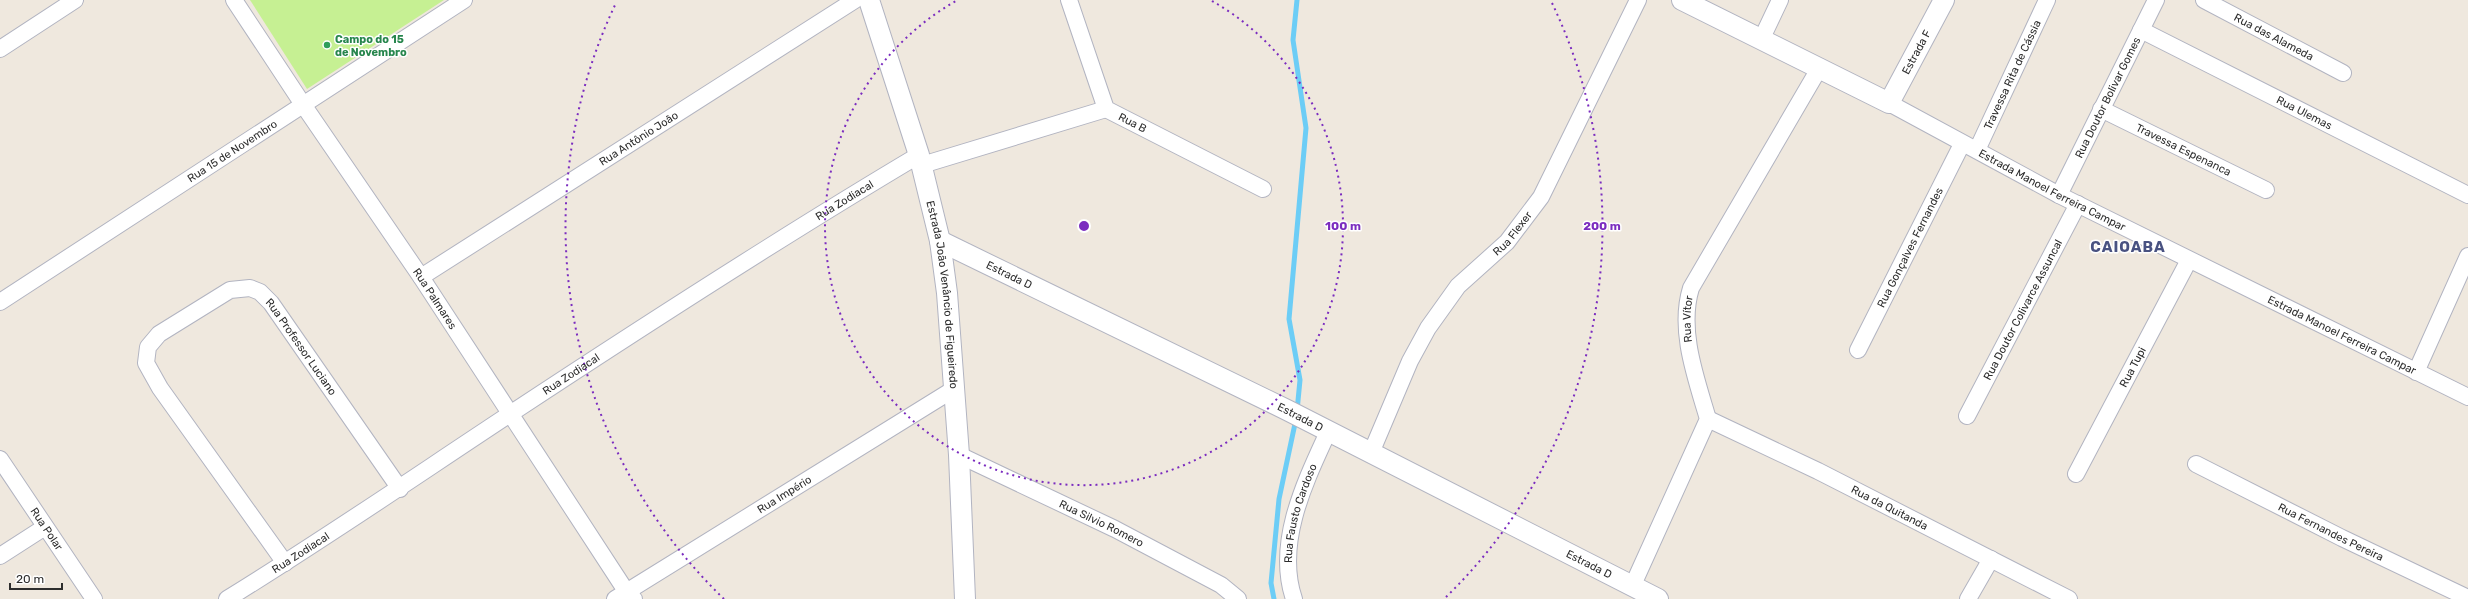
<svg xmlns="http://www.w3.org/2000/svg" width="2468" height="599" viewBox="0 0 2468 599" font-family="Rubik,sans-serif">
<rect width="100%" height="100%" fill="#efe8de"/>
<polygon fill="#c6f093" points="250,0 444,0 307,89"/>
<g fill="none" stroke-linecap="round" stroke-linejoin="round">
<g stroke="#6ccdf6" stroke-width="5">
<polyline points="1297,411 1300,380 1289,319 1306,128 1293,40 1297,0"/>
<polyline points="1274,599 1271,583 1279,499 1296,419"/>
</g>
<g stroke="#b2b4c1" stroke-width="18">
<g id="minor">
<path id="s1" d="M234 0 304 106 421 277 626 591 634 599"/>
<path id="s2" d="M1069 0 1106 109 1263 189"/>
<path id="s3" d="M2204 0 2343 73"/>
<path id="s4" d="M2141 30 2468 195"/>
<polyline points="1762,38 1780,0"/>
<polyline points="0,49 75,0"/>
<path id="s5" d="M1889 103 2059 195 2468 397"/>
<path id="s6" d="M2101 109 2266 190"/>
<path id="s7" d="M1977 150 2047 0"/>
<polyline points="922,165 1106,109"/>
<path id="s8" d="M2059 195 2156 0"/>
<path id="s9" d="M421 277 855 0"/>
<path id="s10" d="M0 302 464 0"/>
<path id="s11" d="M1858 350 1962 144"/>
<polyline points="2416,372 2468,256"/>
<path id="s12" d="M1967 416 2078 204"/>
<path id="s13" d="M1708 419 1818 471 2069 599"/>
<path id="s14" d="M1371 453 1410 361 1428 328 1458 286 1507 242 1541 197 1638 0"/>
<path id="s15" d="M959 455 1115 529 1221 585 1238 599"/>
<path id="s16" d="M0 459 94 599"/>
<path id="s17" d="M2196 464 2342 538 2468 598"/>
<path id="s18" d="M2076 474 2189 260"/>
<polyline points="0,556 45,527"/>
<path id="s19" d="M285 563 160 388 146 363 148 347 159 334 230 290 250 288 260 292 271 303 400 489"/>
<path id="s20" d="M1632 587 1708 419C1696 378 1678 330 1691 288L1820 67"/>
<path id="s21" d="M227 599C323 540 416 476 510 414 645 325 781 237 919 155"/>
<path id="s22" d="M615 599 954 389"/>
<path id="s23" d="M1294 599C1275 543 1305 482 1328 432"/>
<polyline points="1968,599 1991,559"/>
</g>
</g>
<g stroke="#b2b4c1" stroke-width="22">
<g id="tertiary">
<path id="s24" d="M869 0 919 155 940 241 947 293 959 455 965 599"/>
<path id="s25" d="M1682 0 1889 103 1944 0"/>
<path id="s26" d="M940 241 1287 410 1658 599"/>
</g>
</g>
<use href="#minor" stroke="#fff" stroke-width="16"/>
<use href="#tertiary" stroke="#fff" stroke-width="20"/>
</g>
<g fill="none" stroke="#7b2cbf" stroke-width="2" stroke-dasharray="2 4">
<path d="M1212 1A259 259 0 1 1 956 1"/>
<path d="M724 599A518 518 0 0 1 616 3M1552 3A518 518 0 0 1 1444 599"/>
</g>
<circle fill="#2e9e5b" stroke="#fff" stroke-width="1.5" cx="327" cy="45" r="4"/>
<g text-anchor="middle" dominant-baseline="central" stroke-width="3" stroke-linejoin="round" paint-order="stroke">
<g font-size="11" fill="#2d2d2d" stroke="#fff">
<text stroke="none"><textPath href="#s3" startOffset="79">Rua das Alameda</textPath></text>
<text stroke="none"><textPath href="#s25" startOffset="289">Estrada F</textPath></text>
<text stroke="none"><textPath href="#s7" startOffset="83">Travessa Rita de Cássia</textPath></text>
<text stroke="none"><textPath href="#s8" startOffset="109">Rua Doutor Bolivar Gomes</textPath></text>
<text stroke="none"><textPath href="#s4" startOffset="183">Rua Ulemas</textPath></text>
<text stroke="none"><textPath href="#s2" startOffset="145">Rua B</textPath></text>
<text stroke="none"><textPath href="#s9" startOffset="258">Rua Antônio João</textPath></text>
<text stroke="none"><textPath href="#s6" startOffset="92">Travessa Espenanca</textPath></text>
<text stroke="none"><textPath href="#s10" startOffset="277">Rua 15 de Novembro</textPath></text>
<text stroke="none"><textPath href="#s5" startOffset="185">Estrada Manoel Ferreira Campar</textPath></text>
<text stroke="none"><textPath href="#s21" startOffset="735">Rua Zodiacal</textPath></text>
<text stroke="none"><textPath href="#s14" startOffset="265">Rua Flexer</textPath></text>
<text stroke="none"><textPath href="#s11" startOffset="115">Rua Gonçalves Fernandes</textPath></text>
<text stroke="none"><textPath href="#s26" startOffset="77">Estrada D</textPath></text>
<text stroke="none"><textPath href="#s24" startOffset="305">Estrada João Venâncio de Figueiredo</textPath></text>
<text stroke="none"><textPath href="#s1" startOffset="360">Rua Palmares</textPath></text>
<text stroke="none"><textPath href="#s12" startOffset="120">Rua Doutor Colivarce Assuncal</textPath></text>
<text stroke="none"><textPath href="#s20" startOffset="287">Rua Vítor</textPath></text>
<text stroke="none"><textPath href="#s5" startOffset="509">Estrada Manoel Ferreira Campar</textPath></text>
<text stroke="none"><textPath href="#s19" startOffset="460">Rua Professor Luciano</textPath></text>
<text stroke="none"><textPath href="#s18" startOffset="121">Rua Tupi</textPath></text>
<text stroke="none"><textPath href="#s21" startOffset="411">Rua Zodiacal</textPath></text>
<text stroke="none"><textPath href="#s26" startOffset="401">Estrada D</textPath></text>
<text stroke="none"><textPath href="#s22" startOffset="199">Rua Império</textPath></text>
<text stroke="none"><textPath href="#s13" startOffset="202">Rua da Quitanda</textPath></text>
<text stroke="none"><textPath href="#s23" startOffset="88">Rua Fausto Cardoso</textPath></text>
<text stroke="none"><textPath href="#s15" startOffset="158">Rua Silvio Romero</textPath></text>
<text stroke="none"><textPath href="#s16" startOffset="84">Rua Polar</textPath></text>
<text stroke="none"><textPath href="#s17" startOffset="151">Rua Fernandes Pereira</textPath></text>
<text stroke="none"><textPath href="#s21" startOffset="87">Rua Zodiacal</textPath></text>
<text stroke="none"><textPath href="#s26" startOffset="725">Estrada D</textPath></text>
</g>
<g font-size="11" font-weight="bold" fill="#27864d" stroke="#fff" text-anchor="start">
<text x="335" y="39">Campo do 15<tspan x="335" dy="13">de Novembro</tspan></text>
</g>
<g font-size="15" font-weight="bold" letter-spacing="1" fill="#495281" stroke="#fff">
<text x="2128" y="247">CAIOABA</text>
</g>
</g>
<circle cx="1084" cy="226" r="6" fill="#7b2cbf" stroke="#fff" stroke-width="2"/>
<g font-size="12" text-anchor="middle" font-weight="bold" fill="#7b2cbf" stroke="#fff" stroke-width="3" stroke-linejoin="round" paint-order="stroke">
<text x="1343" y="230">100 m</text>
<text x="1602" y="230">200 m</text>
</g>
<path d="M10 583v6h52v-6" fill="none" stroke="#2d2d2d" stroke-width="2"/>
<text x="16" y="583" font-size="12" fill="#2d2d2d" stroke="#ffffff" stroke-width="3" paint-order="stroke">20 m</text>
</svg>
